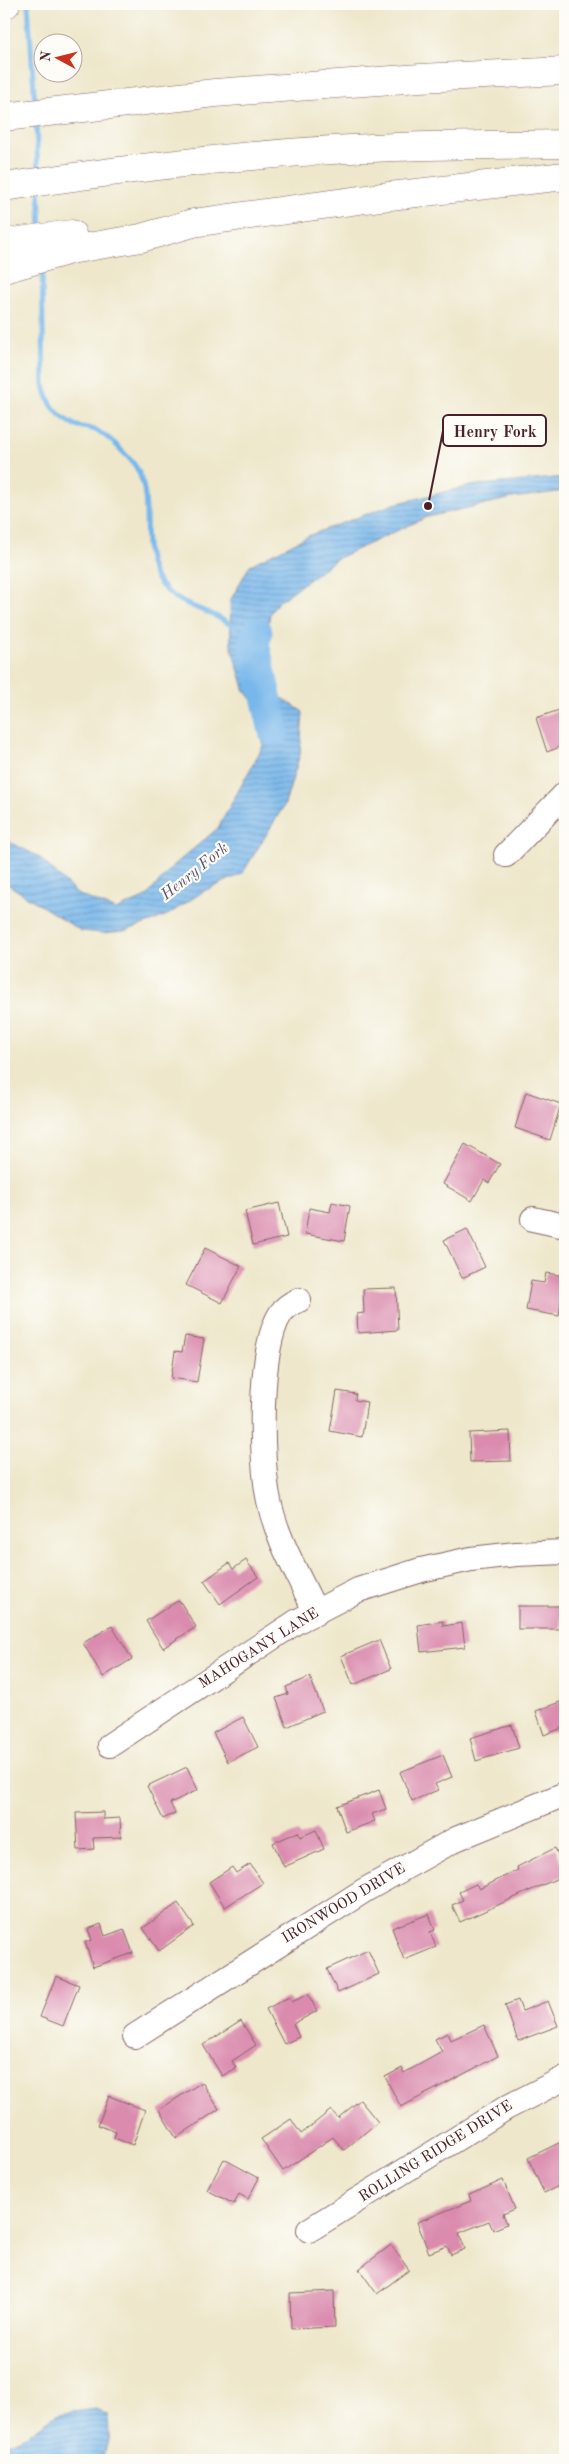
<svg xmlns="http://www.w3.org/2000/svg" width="569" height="2464" viewBox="0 0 569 2464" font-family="'Old Standard TT',serif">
<defs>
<pattern id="water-rules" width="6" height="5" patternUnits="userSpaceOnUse" patternTransform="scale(1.25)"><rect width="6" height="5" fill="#78b7eb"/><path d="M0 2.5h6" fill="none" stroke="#6494bf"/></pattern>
</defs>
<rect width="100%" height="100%" fill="#fdfcf7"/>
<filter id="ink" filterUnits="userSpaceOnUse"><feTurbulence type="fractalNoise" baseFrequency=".02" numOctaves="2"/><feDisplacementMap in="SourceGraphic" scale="10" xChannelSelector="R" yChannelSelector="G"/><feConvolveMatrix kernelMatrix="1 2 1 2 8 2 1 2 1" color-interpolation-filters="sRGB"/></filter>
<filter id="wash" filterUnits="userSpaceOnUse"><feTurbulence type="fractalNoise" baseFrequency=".0096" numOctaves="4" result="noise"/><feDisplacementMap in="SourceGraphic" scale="20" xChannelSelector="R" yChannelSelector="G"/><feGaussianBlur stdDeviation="1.12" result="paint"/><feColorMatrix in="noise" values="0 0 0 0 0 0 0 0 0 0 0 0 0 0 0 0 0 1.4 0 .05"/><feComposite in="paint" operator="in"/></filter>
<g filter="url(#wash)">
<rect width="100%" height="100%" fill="#eee7cb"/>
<g fill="url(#water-rules)" stroke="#616b8b">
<polygon points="565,477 565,491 512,498 427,517 336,559 277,603 270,614 261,668 261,688 284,699 303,712 300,754 285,804 242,874 204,891 169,914 151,922 124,931 103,933 81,931 4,882 4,839 39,857 77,894 116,910 146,897 173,866 218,828 263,746 264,717 245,691 231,646 230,601 250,565 310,535 394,504 470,486"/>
<polygon points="96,2409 108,2415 109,2435 103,2460 4,2460 4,2445 26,2436 58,2414"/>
</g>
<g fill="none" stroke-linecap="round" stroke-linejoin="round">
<g stroke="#78b7eb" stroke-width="5">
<polyline points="28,4 35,105"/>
<polyline points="36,121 38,173"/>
<polyline points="39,189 41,230"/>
<path d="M42 266 44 385C48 404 57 416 75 425 82 428 91 427 97 431 107 436 117 445 124 453 128 457 133 462 136 467 157 503 134 552 161 585 181 609 211 608 235 628"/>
</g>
<polyline stroke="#78b7eb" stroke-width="31" points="257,633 254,644 274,731"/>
</g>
<g id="blocks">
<g fill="#da8bae">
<polygon points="565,708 565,745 547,752 536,718"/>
<polygon points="526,1092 561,1104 550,1140 515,1128"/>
<polygon points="465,1144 500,1164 489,1183 484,1180 472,1201 443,1184"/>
<polygon points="332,1202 350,1206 344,1241 305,1234 309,1208 330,1212"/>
<polygon points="279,1203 287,1237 253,1245 245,1211"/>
<polygon points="467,1229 485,1267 462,1278 444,1240"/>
<polygon points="205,1248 241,1266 222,1303 186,1285"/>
<polygon points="546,1273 565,1276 559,1316 526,1310 531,1281 544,1283"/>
<polygon points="396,1288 398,1330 358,1333 357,1314 364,1313 363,1289"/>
<polygon points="185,1336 204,1339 197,1382 171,1378 175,1351 182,1352"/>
<polygon points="337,1391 356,1394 355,1400 367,1402 362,1437 330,1431"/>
<polygon points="510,1431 511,1461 470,1462 469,1433"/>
<polygon points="246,1560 258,1577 220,1604 204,1581 229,1563 233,1569"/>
<polygon points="179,1600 196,1627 163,1648 146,1621"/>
<rect x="518" y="1606" width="43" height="23"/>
<polygon points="443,1621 443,1626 462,1623 465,1647 421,1652 418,1625"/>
<polygon points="112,1626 132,1659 103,1677 83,1643"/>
<polygon points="379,1640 391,1669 353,1685 341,1656"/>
<polygon points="310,1677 323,1711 287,1727 276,1698 288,1694 286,1687"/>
<polygon points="565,1700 565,1727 544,1735 536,1711"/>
<polygon points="243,1717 258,1747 228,1762 213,1733"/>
<polygon points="512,1725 519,1748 476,1761 470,1738"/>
<polygon points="443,1755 452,1777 435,1784 438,1790 412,1801 400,1772"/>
<polygon points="187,1767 198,1790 170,1803 175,1813 163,1819 147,1786"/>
<polygon points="379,1790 386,1809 372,1814 375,1821 346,1832 337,1806"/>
<polygon points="103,1812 103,1819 120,1818 121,1837 93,1838 94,1849 78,1850 76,1813"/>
<polygon points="316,1830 324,1849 284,1867 273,1843 298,1832 300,1837"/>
<polygon points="555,1848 565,1869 565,1875 460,1922 452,1905 463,1900 459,1892 476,1884 479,1889 518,1870 517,1867"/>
<polygon points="250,1864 263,1883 225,1907 209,1882 232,1867 236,1873"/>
<polygon points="178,1903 194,1926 159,1951 143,1928"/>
<polygon points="429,1914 435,1930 430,1932 436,1947 404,1960 392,1928"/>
<polygon points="101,1924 105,1936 124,1929 133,1953 93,1967 85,1942 92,1940 88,1929"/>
<polygon points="368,1950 379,1974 338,1993 327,1969"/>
<polygon points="56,1976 79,1985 63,2026 40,2017"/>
<polygon points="308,1994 317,2011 293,2024 299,2037 284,2044 266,2009 289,1997 292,2002"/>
<polygon points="518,2000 522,2011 548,2001 558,2026 518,2041 505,2005"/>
<polygon points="241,2021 256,2045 232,2061 236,2068 222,2076 203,2045"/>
<polygon points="484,2025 498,2056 401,2107 385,2077 402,2068 404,2073 442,2052 435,2039 448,2033 451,2040"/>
<polygon points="202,2082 219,2109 176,2138 159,2110"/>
<polygon points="109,2096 145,2110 133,2145 114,2138 116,2132 98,2125"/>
<polygon points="360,2100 378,2122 344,2150 333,2137 283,2171 261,2139 291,2119 301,2134 331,2110 338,2118"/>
<polygon points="565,2140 565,2183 544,2193 528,2158"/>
<polygon points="224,2159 259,2178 248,2199 239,2194 234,2204 207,2190"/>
<polygon points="503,2180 515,2209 503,2214 507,2224 493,2230 489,2221 459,2233 465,2249 451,2255 447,2246 429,2253 417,2222 471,2201 469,2195"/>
<polygon points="391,2245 409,2270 377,2294 359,2269"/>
<polygon points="334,2291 335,2327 291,2329 290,2293"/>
</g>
</g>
</g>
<g filter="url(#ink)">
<use href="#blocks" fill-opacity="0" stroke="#836563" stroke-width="1"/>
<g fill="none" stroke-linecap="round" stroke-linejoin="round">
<g stroke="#836563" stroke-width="26">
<g id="minor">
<polyline points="506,855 565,794"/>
<polyline points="533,1219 565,1226"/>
<path d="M299 1300C292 1303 286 1306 281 1313 258 1346 260 1461 269 1501 277 1540 299 1576 316 1613"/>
<polyline points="110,1745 296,1622 358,1590 421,1570 471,1559 516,1554 565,1552"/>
<polyline points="135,2036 365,1890 456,1839 565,1794"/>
<polyline points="309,2230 506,2108 565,2078"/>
</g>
</g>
<g stroke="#836563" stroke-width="29">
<g id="highway">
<polyline points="4,4 6,4"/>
<polyline points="4,117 215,93 420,78 565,71"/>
<path d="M4 187C132 168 266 151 395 147 452 145 509 145 565 144"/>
<polyline points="4,243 72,234"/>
<polyline points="4,269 70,250 141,238 193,223 381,197 565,176"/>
</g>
</g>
<use href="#minor" stroke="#fff" stroke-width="24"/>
<use href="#highway" stroke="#fff" stroke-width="28"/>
</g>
</g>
<g text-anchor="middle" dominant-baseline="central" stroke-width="4.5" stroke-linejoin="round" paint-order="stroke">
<g font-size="15" fill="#4a1f2b" stroke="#fdfcf7">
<text transform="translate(259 1649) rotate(-32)">MAHOGANY LANE</text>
<text transform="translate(344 1904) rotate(-31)">IRONWOOD DRIVE</text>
<text transform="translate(436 2152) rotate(-32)">ROLLING RIDGE DRIVE</text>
</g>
<g font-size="16" font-style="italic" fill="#5a546e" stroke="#fdfcf7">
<text transform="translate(195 872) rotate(-39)">Henry Fork</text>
</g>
</g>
<path fill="none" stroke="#4a1f2b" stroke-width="2" d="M428 506L443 431"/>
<circle fill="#4a1f2b" stroke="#fdfcf7" stroke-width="2" cx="428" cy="506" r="5"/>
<rect fill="#fdfcf7" stroke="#4a1f2b" stroke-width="2" x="443" y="415" width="103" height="31" rx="5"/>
<g font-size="16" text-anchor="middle" font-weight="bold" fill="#4a1f2b">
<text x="495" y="437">Henry Fork</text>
</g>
<rect width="569" height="2464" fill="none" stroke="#fdfcf7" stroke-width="20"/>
<g transform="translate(58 58) rotate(277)"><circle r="24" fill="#fdfcf7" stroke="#b5a4a5"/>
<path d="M0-4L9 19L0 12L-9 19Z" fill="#c8321e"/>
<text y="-8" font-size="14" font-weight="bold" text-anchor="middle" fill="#4a1f2b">N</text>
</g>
</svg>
